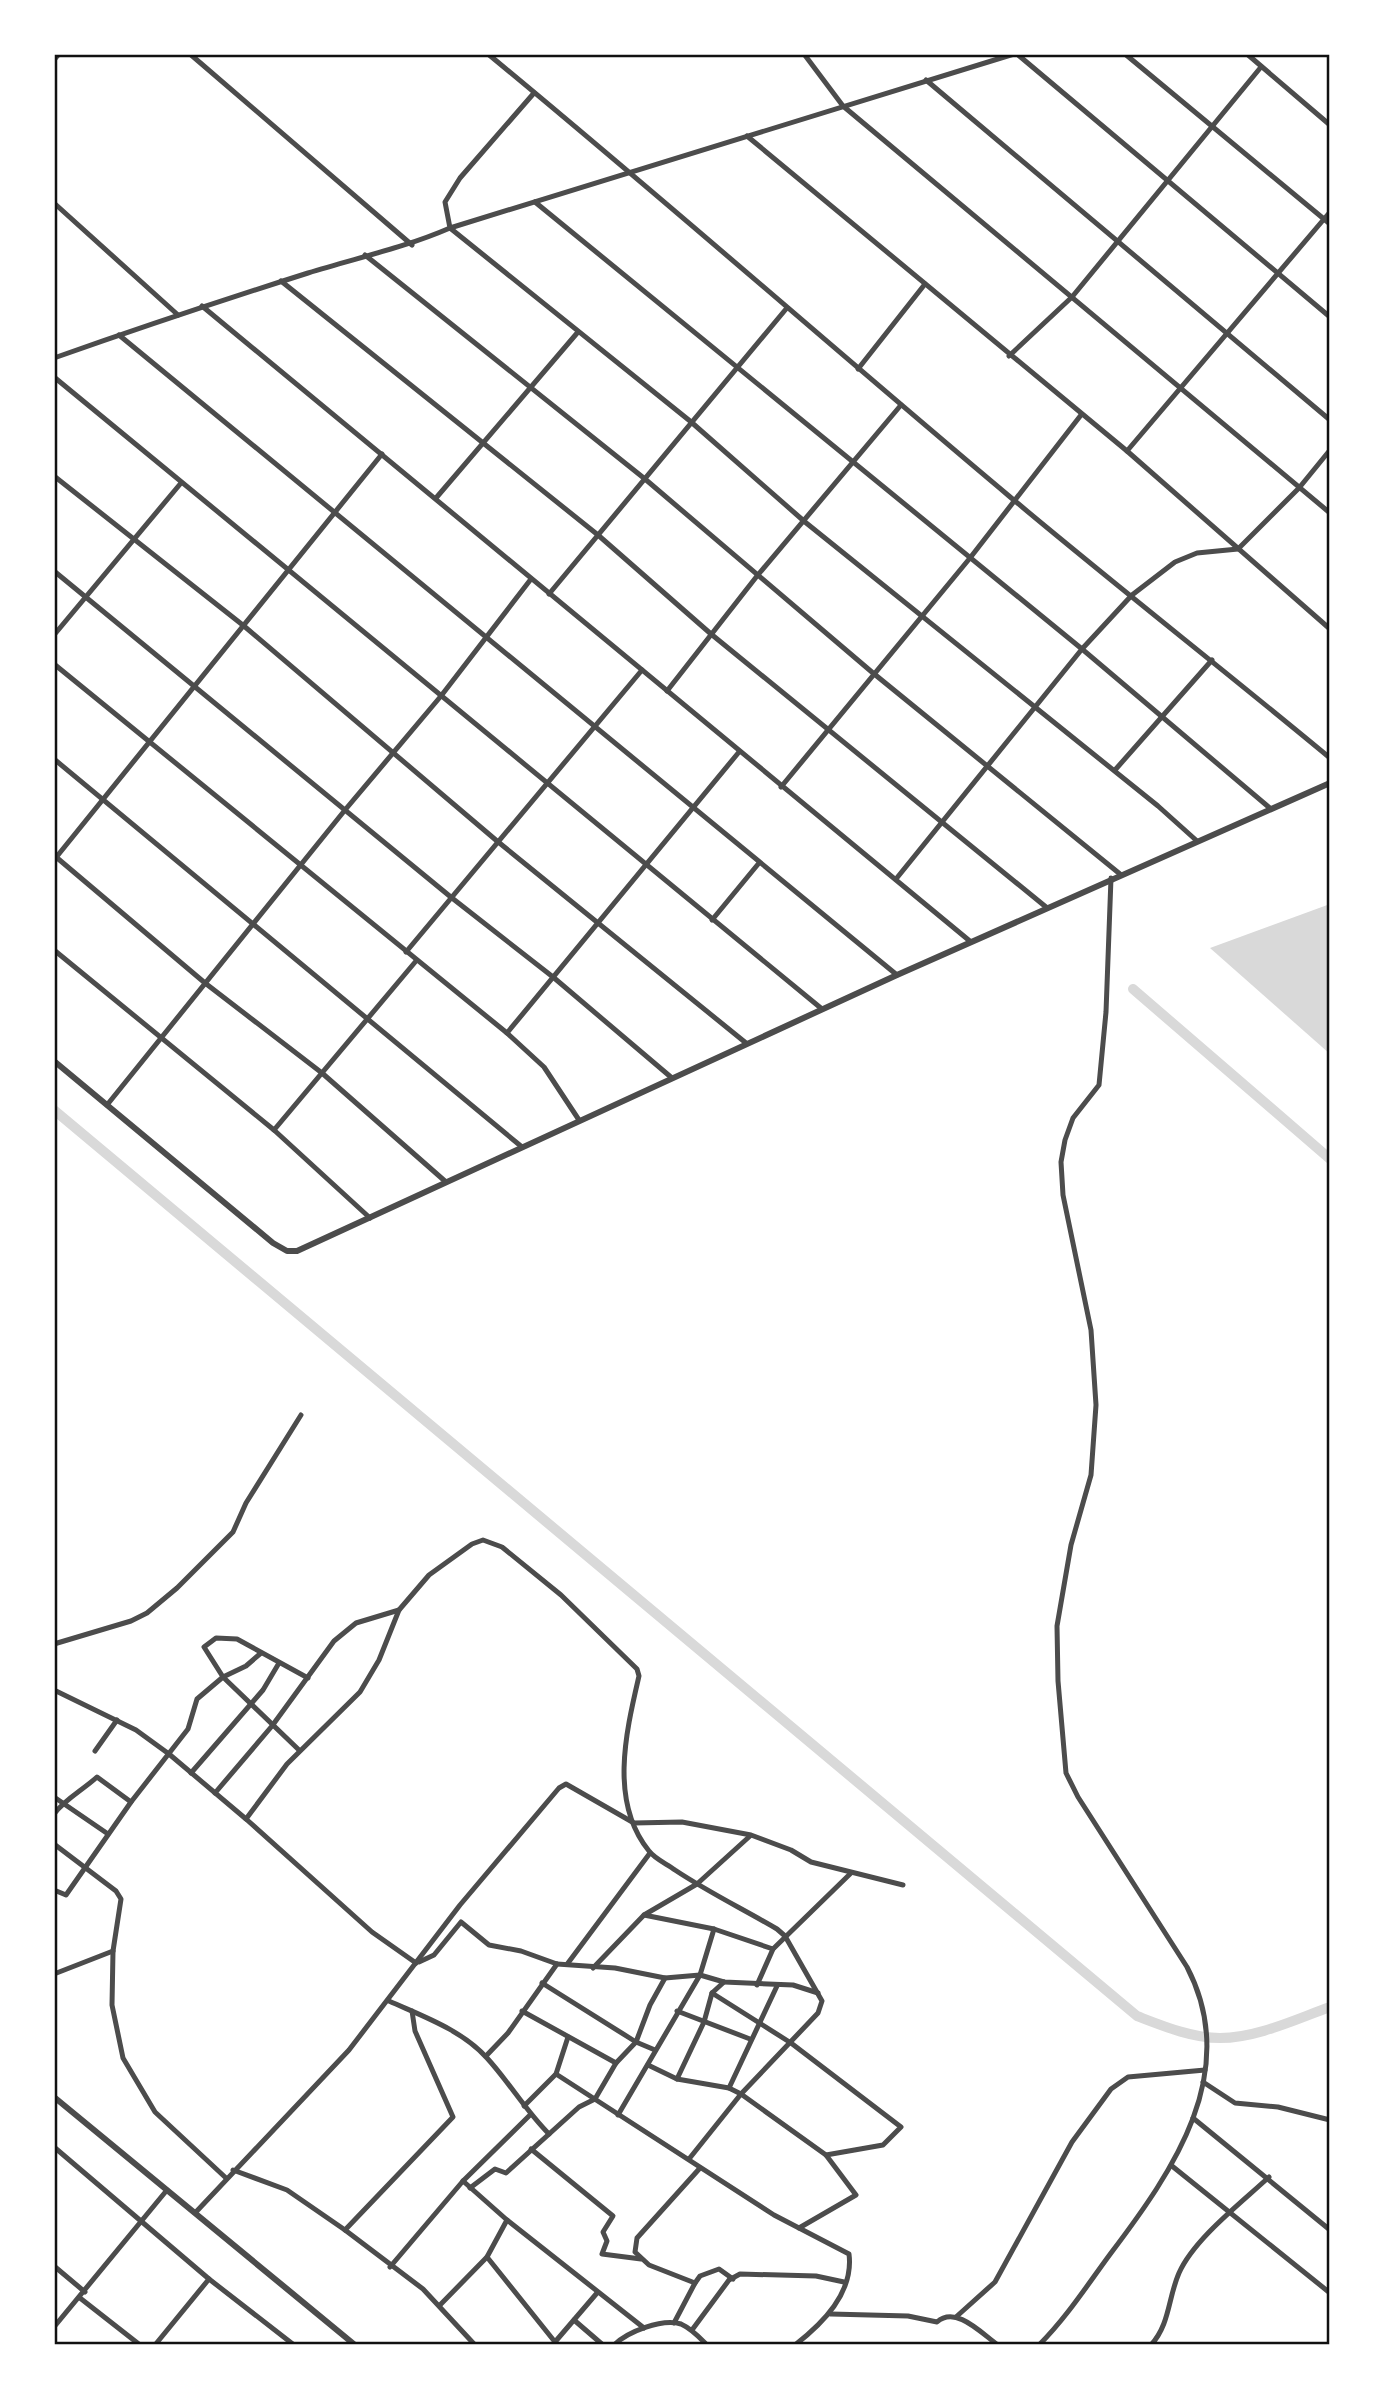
<svg xmlns="http://www.w3.org/2000/svg" width="1384" height="2399" viewBox="0 0 1384 2399" font-family="Rubik,sans-serif">
<rect width="100%" height="100%" fill="#fff"/>
<polygon fill="#d9d9d9" points="1330,904 1330,1054 1210,948"/>
<g fill="none" stroke-linecap="round" stroke-linejoin="round">
<g stroke="#d9d9d9" stroke-width="10">
<polyline points="1133,989 1330,1159"/>
<path d="M54 1110 1137 2016C1163 2026 1192 2038 1220 2038 1257 2038 1296 2019 1330 2007"/>
</g>
<g stroke="#4c4c4c" stroke-width="5">
<polyline points="190,54 412,245"/>
<path d="M488 54C664 199 835 350 1009 496 1115 585 1224 670 1330 758"/>
<polyline points="804,54 843,106 1330,513"/>
<polyline points="1017,54 1330,317"/>
<polyline points="1125,54 1330,224"/>
<polyline points="1247,54 1330,125"/>
<polyline points="54,60 59,54"/>
<polyline points="926,80 1330,420"/>
<polyline points="534,93 460,178 445,202 450,228 690,421 805,522 1158,806 1197,841"/>
<polyline points="747,136 1127,451 1330,629"/>
<polyline points="535,202 1082,649 1271,809"/>
<polyline points="54,203 178,315"/>
<polyline points="365,255 645,479 873,673 1120,874"/>
<polyline points="281,281 598,535 711,634 1046,907"/>
<polyline points="202,306 971,942"/>
<polyline points="119,335 897,975"/>
<polyline points="1009,356 1072,297 1261,67"/>
<path d="M54 358C139 328 223 300 308 273 356 258 404 248 450 228L1014 54"/>
<polyline points="858,369 925,284"/>
<polyline points="54,377 822,1009"/>
<polyline points="1127,451 1330,212"/>
<polyline points="54,476 244,626 497,841 746,1043"/>
<polyline points="436,498 578,332"/>
<polyline points="54,571 452,898 553,977 672,1078"/>
<polyline points="549,594 786,309"/>
<polyline points="54,635 181,483"/>
<polyline points="54,664 507,1033 544,1067 579,1120"/>
<polyline points="667,691 757,576 901,405"/>
<polyline points="54,759 522,1147"/>
<polyline points="1115,770 1212,660"/>
<polyline points="781,787 970,558 1081,415"/>
<polyline points="56,857 205,983 322,1073 446,1182"/>
<polyline points="54,860 382,454"/>
<polyline points="896,879 1082,649 1132,595 1175,562 1197,553 1238,549 1299,488 1330,450"/>
<polyline points="712,920 759,863"/>
<polyline points="54,950 274,1130 370,1218"/>
<polyline points="406,952 642,670"/>
<polyline points="507,1033 739,752"/>
<polyline points="107,1105 345,810 441,696 531,579"/>
<polyline points="274,1130 416,961"/>
<polyline points="54,1644 131,1621 147,1613 177,1588 233,1532 246,1503 301,1415"/>
<polyline points="54,1690 136,1730 169,1754 246,1819 372,1932 416,1963"/>
<polyline points="299,1750 223,1677 204,1647 216,1638 237,1639 308,1678"/>
<polyline points="95,1751 117,1720"/>
<polyline points="191,1773 263,1690 279,1663"/>
<polyline points="215,1793 272,1726 334,1641 356,1623 399,1610"/>
<polyline points="54,1797 108,1834"/>
<path d="M54 1814C65 1799 83 1790 97 1777L131 1802"/>
<path d="M246 1819 287 1764 360 1692 379 1660 399 1610 429 1575 472 1544 483 1540 502 1547 561 1595 637 1669 639 1676C626 1732 609 1802 649 1851 655 1859 667 1864 675 1870 708 1892 743 1909 777 1929L785 1936 822 2001 818 2013 741 2094 689 2159"/>
<polyline points="54,1844 116,1891 121,1899 113,1951 112,2005 123,2058 155,2112 226,2178"/>
<polyline points="54,1890 66,1895 131,1802 188,1729 197,1699 223,1677 246,1666 261,1653"/>
<polyline points="644,1915 714,1929 773,1949"/>
<polyline points="419,1962 434,1955 461,1922 489,1945 521,1951 557,1964 615,1968 665,1978 700,1975 724,1982 793,1985 818,1993"/>
<polyline points="568,1963 650,1853"/>
<polyline points="593,1968 644,1915 697,1884 750,1836"/>
<polyline points="54,1974 113,1951"/>
<polyline points="542,1983 636,2042 655,2050"/>
<polyline points="757,1985 773,1949 850,1874"/>
<polyline points="712,1993 791,2043 901,2127 883,2145 826,2155"/>
<path d="M389 2001C422 2016 462 2030 487 2058 509 2082 526 2111 549 2134"/>
<polyline points="522,2011 616,2063"/>
<polyline points="677,2011 750,2039"/>
<polyline points="486,2056 508,2033 557,1964"/>
<polyline points="648,2065 677,2079 729,2088 741,2094 826,2155 856,2195 799,2228"/>
<path d="M556 2074 774 2215 849 2254C854 2293 822 2324 795 2345"/>
<polyline points="677,2079 704,2022 712,1993 724,1982"/>
<polyline points="1203,2082 1235,2103 1278,2107 1330,2120"/>
<polyline points="729,2088 777,1986"/>
<polyline points="524,2106 556,2074 568,2037"/>
<polyline points="618,2115 700,1975 714,1929"/>
<polyline points="1193,2118 1330,2230"/>
<polyline points="54,2147 209,2279 294,2345"/>
<polyline points="531,2149 613,2216 603,2232 607,2241 602,2254 641,2259"/>
<polyline points="1172,2166 1330,2293"/>
<polyline points="233,2170 287,2190 345,2230 423,2289 475,2345"/>
<polyline points="463,2181 507,2220 644,2328"/>
<polyline points="470,2188 495,2169 506,2173 579,2107 595,2099 616,2063 636,2042 650,2005 665,1978"/>
<polyline points="195,2213 349,2050 460,1905 559,1788 566,1784 634,1823 682,1822 751,1835 791,1850 811,1862 903,1885"/>
<polyline points="345,2230 453,2117 415,2031 412,2011"/>
<polyline points="487,2257 555,2342"/>
<polyline points="54,2266 85,2292"/>
<polyline points="390,2267 463,2181 530,2115"/>
<polyline points="695,2283 649,2265 635,2252 637,2238 700,2168"/>
<polyline points="80,2298 140,2345"/>
<polyline points="440,2305 487,2257 507,2220"/>
<path d="M831 2314 908 2316 937 2322C956 2305 982 2334 998 2345"/>
<polyline points="956,2317 995,2282 1072,2142 1111,2089 1128,2077 1205,2070"/>
<polyline points="574,2320 603,2345"/>
<polyline points="674,2323 695,2283 700,2276 719,2269 733,2279"/>
<polyline points="54,2327 167,2190"/>
<polyline points="692,2330 729,2280 740,2274 816,2276 844,2282"/>
<polyline points="555,2342 597,2293"/>
<polyline points="155,2345 209,2279"/>
<path d="M614 2345C627 2332 662 2318 681 2324 692 2329 699 2337 707 2345"/>
<path d="M1039 2345C1067 2317 1088 2284 1111 2253 1173 2171 1242 2072 1187 1967L1078 1797 1066 1773 1058 1681 1057 1626 1071 1545 1091 1475 1096 1405 1091 1330 1063 1195 1061 1162 1065 1140 1073 1118 1099 1085 1106 1012 1111 878"/>
<path d="M1151 2345C1170 2324 1168 2298 1179 2273 1194 2239 1241 2203 1269 2177"/>
</g>
<g stroke="#4c4c4c" stroke-width="6">
<polyline points="54,1061 273,1243 287,1251 297,1251 897,975 1330,783"/>
<polyline points="54,2097 355,2345"/>
</g>
</g>
<rect width="1384" height="2399" fill="none" stroke="#ffffff" stroke-width="112"/>
<rect x="56" y="56" width="1272" height="2287" fill="none" stroke="#111" stroke-width="2.5"/>
</svg>
